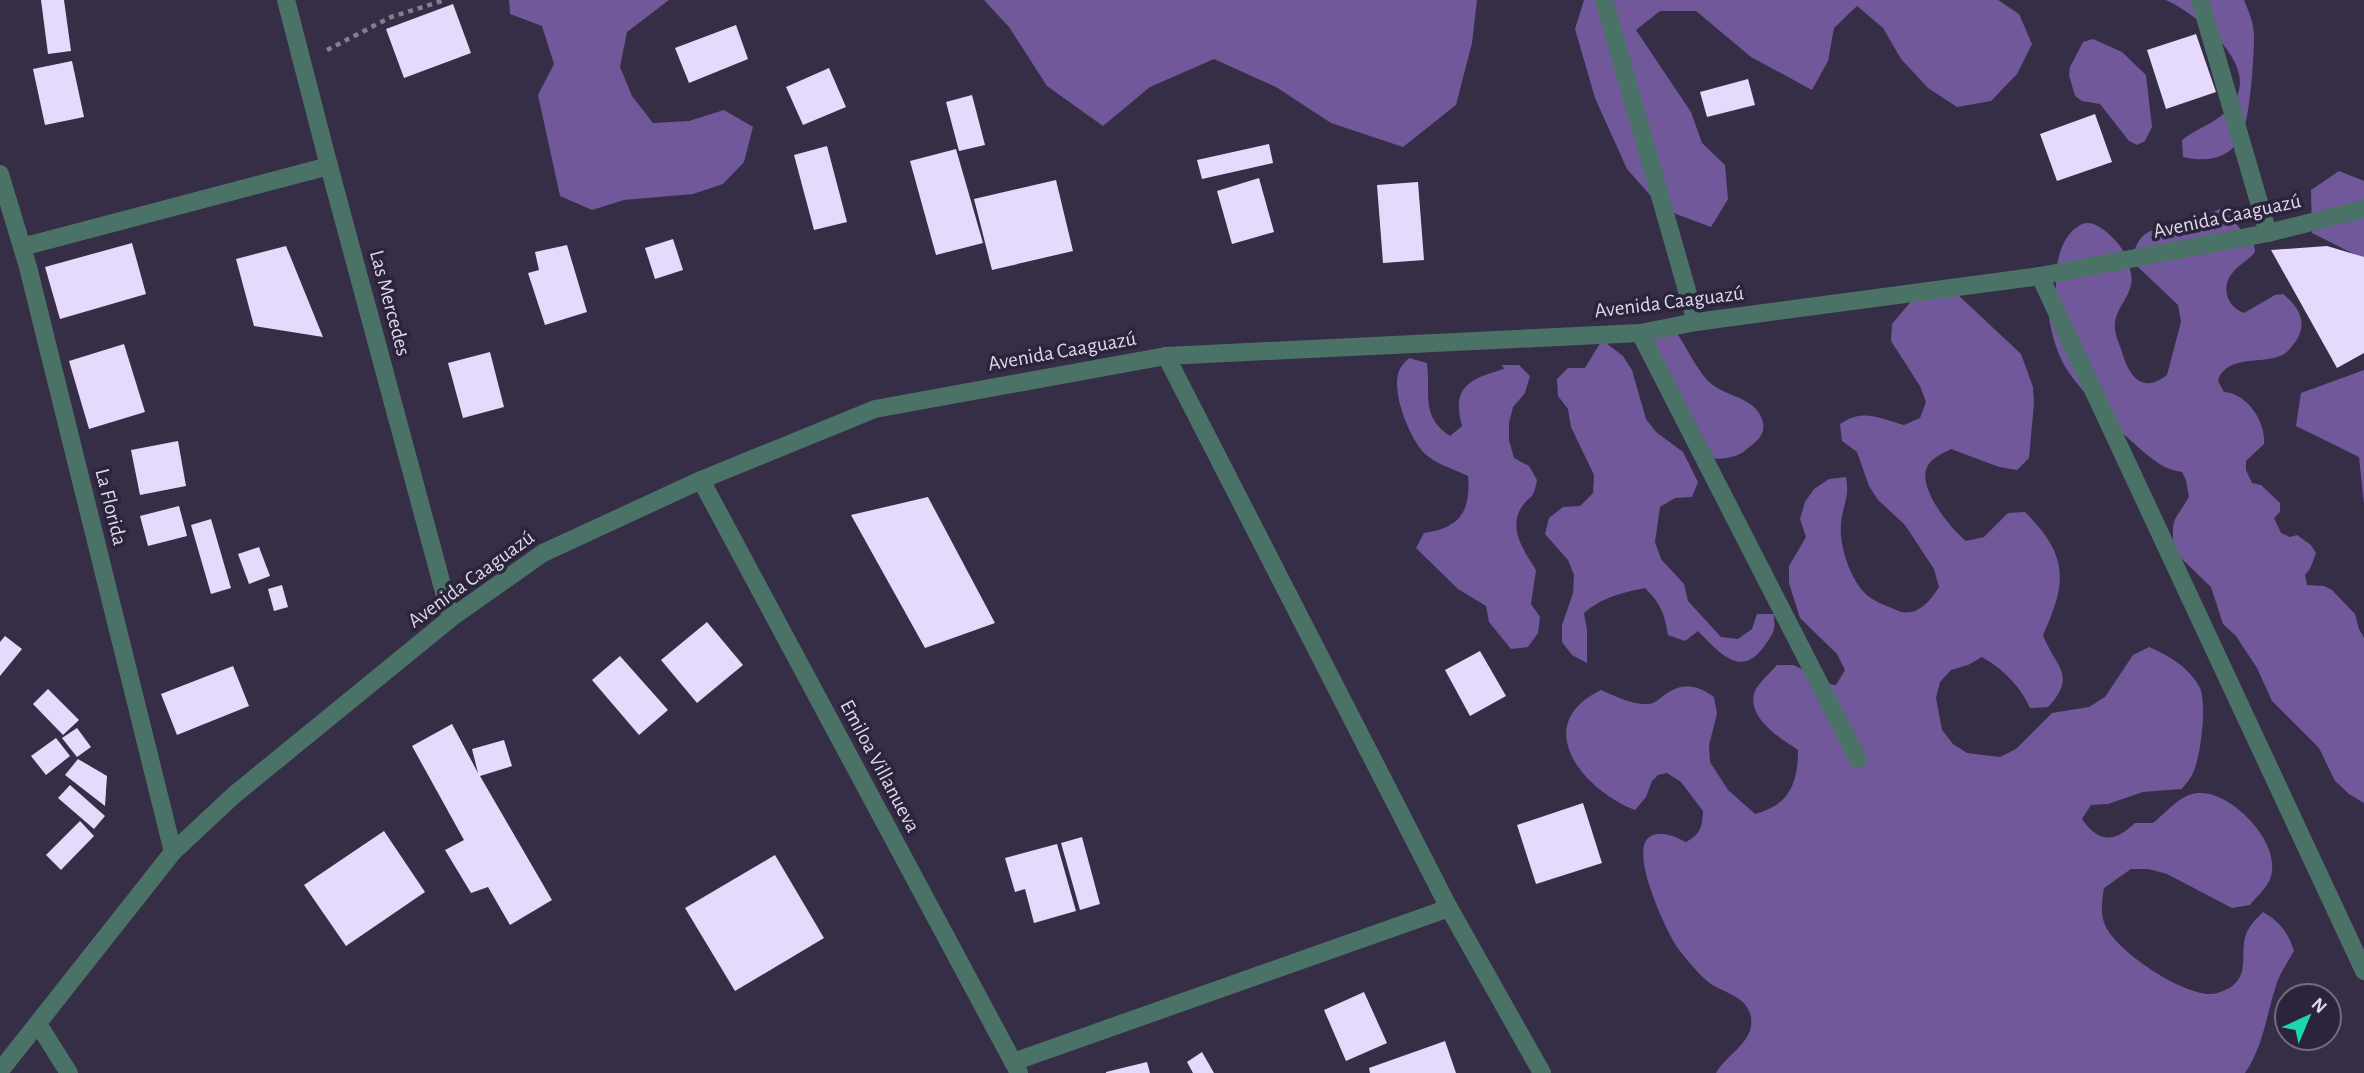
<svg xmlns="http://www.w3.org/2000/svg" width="2364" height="1073" viewBox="0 0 2364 1073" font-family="'Alegreya Sans',sans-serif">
<rect width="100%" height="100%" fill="#362d47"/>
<g fill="#71589a">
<polygon points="509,0 669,0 627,32 620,67 632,96 653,123 689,121 724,110 753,127 744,162 723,184 693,194 624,200 592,210 560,196 538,95 554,64 542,26 510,14"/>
<polygon points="984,0 1477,0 1472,43 1456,105 1403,147 1331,123 1276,87 1214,59 1150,87 1103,126 1047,86 1009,27"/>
<polygon points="1584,0 1998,0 2019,14 2032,44 2017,74 1991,101 1957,107 1928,88 1901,59 1883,28 1857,6 1834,28 1828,61 1812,90 1751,57 1696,11 1660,11 1636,30 1691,112 1702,143 1725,165 1728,199 1711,227 1676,214 1650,195 1627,169 1595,98 1575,29"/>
<path d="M2166 0H2244C2249 12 2254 23 2254 37 2254 56 2250 124 2240 139 2227 160 2206 162 2183 157L2182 140C2200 126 2221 122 2234 102 2260 64 2196 14 2166 0Z"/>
<polygon points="2093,39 2122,52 2146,75 2152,127 2145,141 2137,145 2129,141 2100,104 2082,101 2075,96 2069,75 2070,67 2083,42"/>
<polygon points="2339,171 2364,181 2364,259 2312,233 2311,190"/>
<path d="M2220 209C2235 218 2241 233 2254 244L2255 252C2249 260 2240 264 2234 271 2220 286 2226 306 2244 313L2275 295 2283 294C2299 306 2308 323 2296 341 2291 347 2287 354 2280 356 2261 364 2225 355 2218 381L2224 392C2247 393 2266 422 2264 444L2246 461V470L2252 483 2261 485 2280 503V512L2274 518 2281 533 2290 537 2297 535 2311 545 2316 553 2310 569 2305 575 2307 585 2324 586 2332 590 2355 614 2359 629 2364 638V803L2349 794 2335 781 2319 748 2272 701 2257 668 2236 636 2223 624 2211 587 2183 560 2173 545V527L2175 519 2189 497 2186 480 2182 472C2177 471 2171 470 2167 468 2142 457 2075 387 2063 363 2056 349 2051 332 2049 317 2048 310 2054 304 2055 297 2056 292 2056 286 2056 281 2056 262 2061 236 2080 225 2089 220 2097 225 2104 230 2119 242 2128 254 2131 274 2135 293 2117 305 2115 323 2114 332 2118 341 2121 349 2128 373 2140 396 2167 375L2181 322 2178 305 2136 265 2132 257C2138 239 2144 229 2164 229 2167 229 2174 229 2176 230 2180 231 2183 233 2187 234L2204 216Z"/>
<path d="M1957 294 2021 354 2033 387 2034 403 2029 458 2017 470 1999 467 1951 449C1941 454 1929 459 1926 470 1920 491 1951 529 1966 541L1984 537 2008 513 2025 512C2069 556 2067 582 2043 635 2055 667 2078 675 2048 707L2030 708C2020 686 2004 670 1982 657L1968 665 1951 670 1940 682 1936 698 1942 730 1953 744 1967 753 2000 757 2016 749 2052 713 2089 707 2105 697 2133 655 2149 647C2168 655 2190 668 2200 688 2207 704 2201 759 2192 775 2190 780 2185 784 2182 789L2143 792 2108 804 2091 805 2082 819C2099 843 2114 843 2135 823H2153C2166 813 2180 794 2198 793 2231 790 2284 844 2270 879 2267 888 2256 897 2250 905L2232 908 2167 874 2148 869H2131L2104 888C2102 901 2100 913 2105 925 2116 951 2182 995 2211 994 2217 994 2226 990 2231 987 2247 975 2242 961 2244 943 2245 930 2254 921 2263 912 2280 922 2288 932 2294 951 2289 960 2282 970 2278 980 2267 1010 2264 1046 2245 1073H1716C1726 1054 1755 1042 1751 1017 1747 995 1721 993 1707 981 1696 971 1683 956 1675 944 1665 927 1627 848 1651 836 1662 830 1676 837 1686 842 1701 834 1702 827 1703 811L1681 782 1667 773 1658 775 1652 781 1646 797 1635 810C1583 790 1529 725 1601 690 1617 697 1632 705 1649 704 1655 703 1658 700 1663 696 1683 682 1695 684 1714 697L1717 714 1709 745 1710 762 1728 790 1755 814C1789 805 1798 784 1798 750 1781 739 1745 717 1755 691 1759 682 1771 672 1777 665H1793L1809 672 1820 683 1836 685 1845 670 1837 654 1800 618 1789 583V566L1806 537 1800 519 1805 502 1814 489 1829 479 1846 477C1850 500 1842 505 1841 525 1839 547 1852 586 1871 598 1878 603 1888 606 1896 610 1915 619 1930 602 1939 587L1934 569 1905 525 1878 500 1869 486 1857 452 1842 441 1840 424C1863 408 1879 418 1904 425L1920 418 1926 402 1920 386 1891 341 1892 324 1913 299Z"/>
<path d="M1675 330C1686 346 1694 365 1707 380 1723 397 1754 396 1762 419 1767 434 1758 440 1747 449 1737 458 1719 461 1707 457L1652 340Z"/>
<path d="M1602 340 1623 356 1632 370 1646 419 1656 432 1683 452 1698 482 1692 497 1675 498 1660 507 1655 542 1661 559 1684 584 1688 601 1721 637 1738 639 1752 629 1757 614H1774C1775 630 1775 631 1765 645 1741 680 1720 653 1698 631L1685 641 1668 635C1665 614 1660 603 1645 588 1621 593 1603 597 1584 613L1587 630V663L1572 655 1562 642V625L1573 593 1574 575 1568 560 1545 534 1549 518 1563 507 1580 506 1593 493 1594 475 1571 427 1568 409 1558 396 1557 379 1568 368H1585Z"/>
<path d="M1409 358 1427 363C1431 394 1420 416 1450 436L1462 426C1451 386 1470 379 1504 369L1502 365H1519L1530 376 1525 393 1513 407 1509 423V440L1514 458 1529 466 1537 480C1533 502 1530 494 1521 508 1508 530 1525 552 1536 570L1531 604 1540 617 1538 633 1528 647 1511 649 1489 622 1486 606 1458 589 1416 548 1424 533C1460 528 1471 511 1468 476 1454 469 1435 464 1424 453 1409 437 1391 392 1399 371 1401 366 1406 361 1409 358Z"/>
<polygon points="2364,370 2364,504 2359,457 2296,426 2301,393"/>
</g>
<g fill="#e5dafc">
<polygon points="41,0 64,0 71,51 48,54"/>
<polygon points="453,4 471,53 404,78 386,29"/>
<polygon points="736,25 748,59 689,83 675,48"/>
<polygon points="2196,34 2216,92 2166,109 2147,50"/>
<polygon points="72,61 84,117 45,125 33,69"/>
<polygon points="829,68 846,107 803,125 786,87"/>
<polygon points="1748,79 1755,105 1707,117 1700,92"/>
<polygon points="972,95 985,145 959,151 946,102"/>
<polygon points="2095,114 2112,162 2057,181 2040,134"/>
<polygon points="1269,144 1273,163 1202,179 1197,160"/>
<polygon points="827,146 847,222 814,230 794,155"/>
<polygon points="956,149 983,243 936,255 910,161"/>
<polygon points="1259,178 1274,232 1232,244 1217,191"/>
<polygon points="1056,180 1073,251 992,270 974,199"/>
<polygon points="1418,182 1424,260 1383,263 1377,185"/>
<polygon points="673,239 683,270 655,279 645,248"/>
<polygon points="132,243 146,294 60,319 45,267"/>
<polygon points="567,245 587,312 545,325 528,273 539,270 535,252"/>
<polygon points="286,246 323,337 254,326 236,259"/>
<polygon points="2327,246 2364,257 2364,353 2337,368 2271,250"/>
<polygon points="124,344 145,412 89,429 69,361"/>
<polygon points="490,352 504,407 463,418 448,363"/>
<polygon points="178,441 186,486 140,495 131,450"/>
<polygon points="928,497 995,623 925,648 851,515"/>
<polygon points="179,506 187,536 148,546 140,516"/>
<polygon points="211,519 231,588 211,594 191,525"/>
<polygon points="259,547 270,576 249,584 238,554"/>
<polygon points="282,585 288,607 274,611 268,589"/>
<polygon points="707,622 743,665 697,703 661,660"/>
<polygon points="5,636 22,649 0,676 0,642"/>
<polygon points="1480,651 1506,696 1470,716 1445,670"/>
<polygon points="620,656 668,710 639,735 592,680"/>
<polygon points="233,666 249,706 177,735 161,694"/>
<polygon points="48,689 79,720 63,735 33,704"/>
<polygon points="452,724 478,773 472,749 504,740 512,766 480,776 552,900 510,925 488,887 471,893 445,850 464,840 412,746"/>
<polygon points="77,728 91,747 77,757 62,738"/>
<polygon points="56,738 70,756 46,775 31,756"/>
<polygon points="78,759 107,776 105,806 65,775"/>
<polygon points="70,785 105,816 94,829 58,798"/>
<polygon points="1583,803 1602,863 1536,884 1517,825"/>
<polygon points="80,821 94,836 61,870 46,855"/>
<polygon points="384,831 425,892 346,946 304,885"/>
<polygon points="1082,837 1100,904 1080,910 1061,843"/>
<polygon points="1057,844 1076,911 1034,923 1025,889 1015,892 1005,858"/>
<polygon points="775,855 824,938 735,991 685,908"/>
<polygon points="1364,992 1387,1043 1346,1061 1324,1010"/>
<polygon points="1445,1041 1456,1073 1370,1073 1369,1068"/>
<polygon points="1202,1052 1214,1073 1193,1073 1187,1062"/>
<polygon points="1147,1062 1150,1073 1106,1073 1106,1072"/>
</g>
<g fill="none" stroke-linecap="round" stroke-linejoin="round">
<polyline stroke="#857e93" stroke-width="4.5" stroke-dasharray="5 5" stroke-linecap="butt" points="327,50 391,17 445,0"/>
<g stroke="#4b7267" stroke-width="18">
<polyline points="22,247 329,166"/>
<polyline points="2040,276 2364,971"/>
<polyline points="1640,333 1858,759"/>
</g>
<g stroke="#4b7267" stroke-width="18">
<polyline points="286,0 329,166 451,618"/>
<polyline points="1604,0 1696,322"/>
<polyline points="2200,0 2268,233"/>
<polyline points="0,174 28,267 173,852"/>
<polyline points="1166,356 1449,908 1542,1073"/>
<polyline points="701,480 1019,1073"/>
<polyline points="38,1024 69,1073"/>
<polyline points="1013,1062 1449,908"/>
</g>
<polyline stroke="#4b7267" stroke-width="18" points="0,1071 173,852 234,795 451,618 543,553 701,480 875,409 1166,356 1640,333 1696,322 2040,276 2268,233 2364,209"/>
</g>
<g text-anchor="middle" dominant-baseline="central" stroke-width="7" stroke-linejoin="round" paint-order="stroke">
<g font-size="21" fill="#ded9e9" stroke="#2c233c">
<text transform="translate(2227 216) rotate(-12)">Avenida Caaguazú</text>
<text transform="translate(1669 302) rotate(-7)">Avenida Caaguazú</text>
<text transform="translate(390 303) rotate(75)">Las Mercedes</text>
<text transform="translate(1062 351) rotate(-10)">Avenida Caaguazú</text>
<text transform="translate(111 507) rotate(76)">La Florida</text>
<text transform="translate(471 579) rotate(-36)">Avenida Caaguazú</text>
<text transform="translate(880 766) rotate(62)">Emiloa Villanueva</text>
</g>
</g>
<g transform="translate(2308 1017) rotate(44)"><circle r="33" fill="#2c233c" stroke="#736c81" stroke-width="2"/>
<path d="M0-5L12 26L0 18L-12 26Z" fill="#1ed5b1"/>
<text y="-10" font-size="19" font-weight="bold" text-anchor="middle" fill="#ded9e9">N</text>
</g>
</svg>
